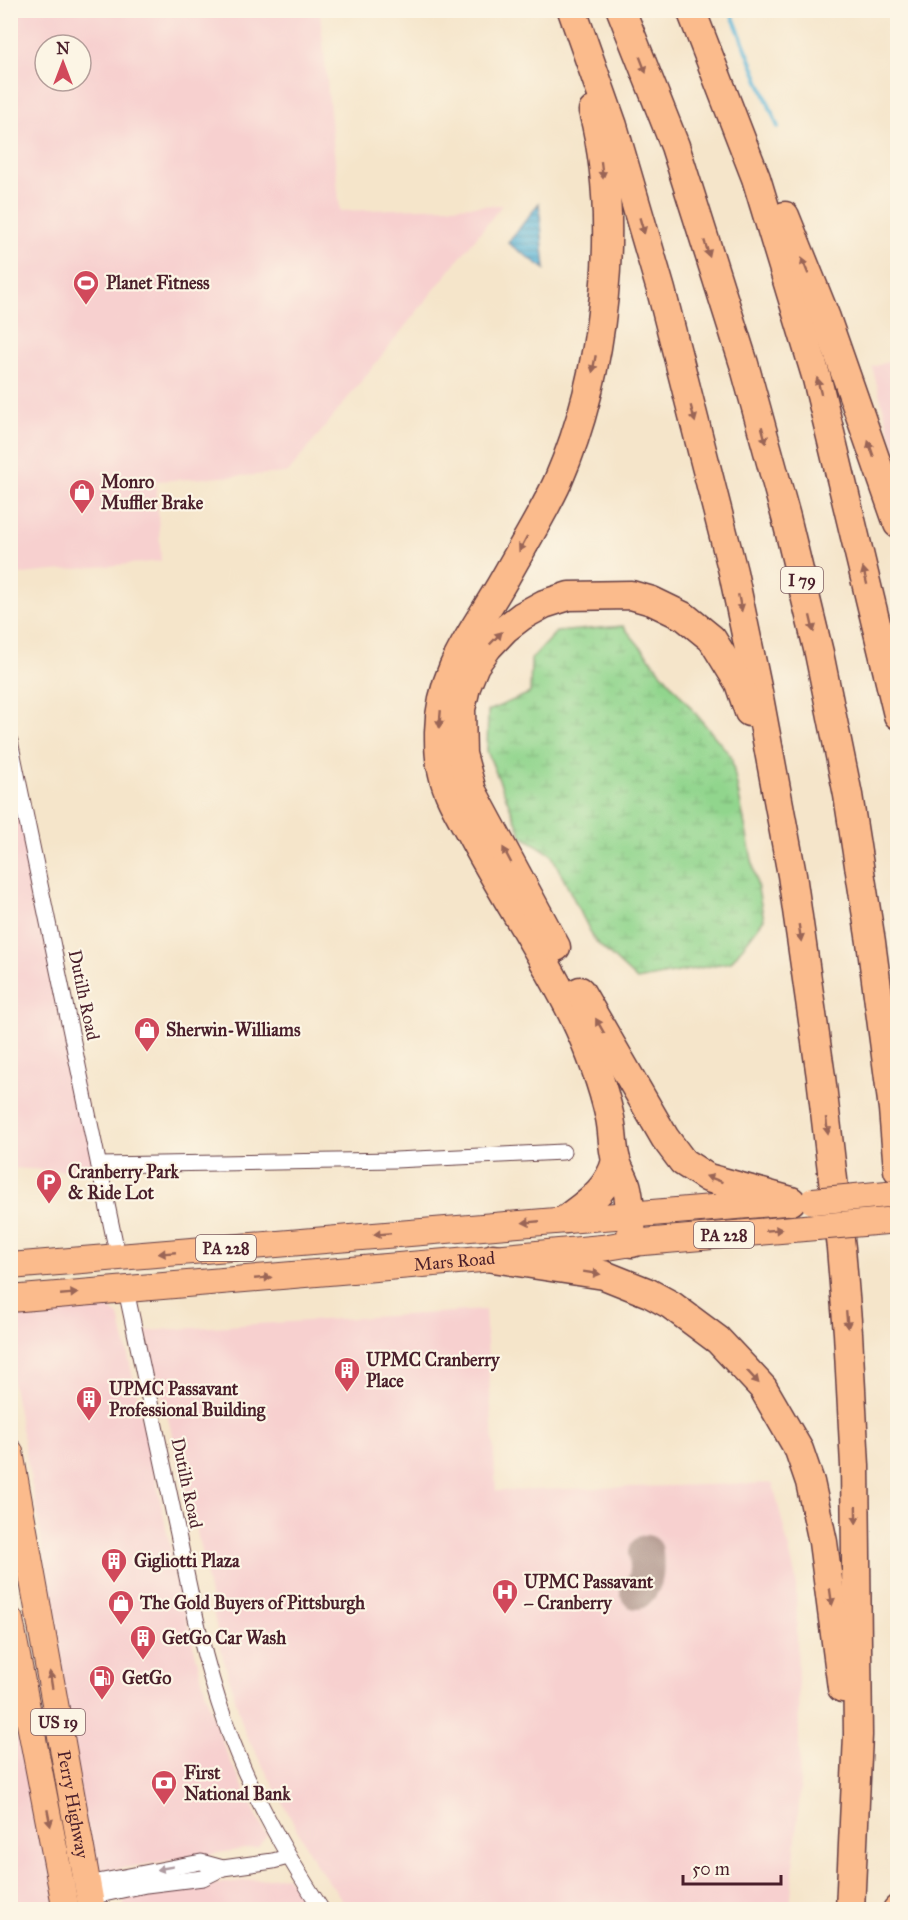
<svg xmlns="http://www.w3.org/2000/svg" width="908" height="1920" viewBox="0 0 908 1920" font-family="'IM FELL Great Primer',serif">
<defs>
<pattern id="wetland-marsh" width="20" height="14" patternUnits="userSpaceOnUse" patternTransform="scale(1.5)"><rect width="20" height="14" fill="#91d58d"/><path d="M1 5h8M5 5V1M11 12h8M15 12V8" fill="none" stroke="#7fb67a"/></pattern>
<pattern id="water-rules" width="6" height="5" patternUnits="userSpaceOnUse" patternTransform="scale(1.5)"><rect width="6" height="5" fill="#5ab5d8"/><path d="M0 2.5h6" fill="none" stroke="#4c93af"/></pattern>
</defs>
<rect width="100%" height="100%" fill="#fcf5e5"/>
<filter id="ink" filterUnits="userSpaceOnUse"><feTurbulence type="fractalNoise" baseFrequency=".0167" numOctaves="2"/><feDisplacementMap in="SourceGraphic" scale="12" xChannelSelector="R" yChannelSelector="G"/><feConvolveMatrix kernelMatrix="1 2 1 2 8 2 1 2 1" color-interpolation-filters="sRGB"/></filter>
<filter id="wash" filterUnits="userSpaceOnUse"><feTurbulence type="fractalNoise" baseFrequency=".008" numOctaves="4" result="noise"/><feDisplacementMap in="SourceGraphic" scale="24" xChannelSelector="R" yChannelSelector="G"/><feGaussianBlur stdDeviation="1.35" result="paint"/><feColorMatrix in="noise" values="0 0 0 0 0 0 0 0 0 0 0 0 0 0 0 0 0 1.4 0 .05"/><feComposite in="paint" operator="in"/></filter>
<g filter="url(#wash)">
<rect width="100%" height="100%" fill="#f5e5ca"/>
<g fill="#f7d0cf" fill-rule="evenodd">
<path d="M11 10 320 11 340 211 502 205 288 473 156 481 161 561 11 575ZM45 45H81V81H45Z"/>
<polygon points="897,359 898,359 897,459 872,367"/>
<polygon points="10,741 101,1173 11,1168"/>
<polygon points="103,1302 119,1316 152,1460 178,1586 208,1702 227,1754 267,1836 257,1847 98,1872 90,1856 63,1695 38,1518 11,1375 10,1322 21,1309"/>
<polygon points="485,1310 496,1491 773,1483 796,1579 800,1791 790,1909 349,1909 315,1863 245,1733 221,1650 195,1522 145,1331"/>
<polygon points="10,1620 58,1909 11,1909"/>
<polygon points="287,1876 310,1909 125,1909 123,1900 138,1893"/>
</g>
<polygon fill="url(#wetland-marsh)" stroke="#6e7a5c" stroke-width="1.5" points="623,626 731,756 764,919 731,962 637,980 595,941 551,854 522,836 487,751 488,711 530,693 531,659 556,632"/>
<polygon fill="url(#water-rules)" stroke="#526a82" stroke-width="1.5" points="539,203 545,269 508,243"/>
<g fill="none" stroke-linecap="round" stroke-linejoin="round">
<polyline stroke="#5ab5d8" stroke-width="4" points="730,10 778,127"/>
<path stroke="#a0827a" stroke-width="34" d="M637 1592C649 1581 647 1567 646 1552"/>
</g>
</g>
<g filter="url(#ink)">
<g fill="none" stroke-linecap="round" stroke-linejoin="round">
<g stroke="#643d43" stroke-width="17">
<g id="minor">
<polyline points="10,741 118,1257"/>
<polyline points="99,1165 395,1160 563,1152"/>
<path d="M126 1290C143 1371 161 1453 178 1534 191 1598 204 1662 226 1724 249 1790 284 1851 322 1910"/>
<polyline points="82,1885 201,1862 223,1868"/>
<polyline points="85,1898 146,1885 203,1878 223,1868 273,1861 288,1857"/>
</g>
</g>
<g stroke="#643d43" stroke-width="28">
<g id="trunk">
<polyline points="10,1266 785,1202"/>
<path id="s1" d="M10 1299 493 1258 602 1248 632 1243 816 1227"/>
<path id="s2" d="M10 1452 92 1910"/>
<polyline points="10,1620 66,1910"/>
</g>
</g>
<g stroke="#643d43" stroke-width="31">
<g id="motorway">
<polyline points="572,10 613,126 661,290 733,572 758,692 792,875 821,1077 841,1248 848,1333 855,1466 858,1735 850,1910"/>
<polyline points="621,10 675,146 744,364 786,517 819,653 848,795 871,942 893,1109 898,1170"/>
<polyline points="691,10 756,178 817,379 898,715"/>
<path d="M593 111C622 224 604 375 558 481 544 512 522 547 505 578 476 630 440 668 439 732 439 746 439 760 443 774 448 797 463 819 474 840 506 899 543 955 573 1015 589 1048 602 1082 610 1118 613 1132 612 1146 616 1160 618 1170 625 1178 627 1188 631 1206 631 1225 632 1243"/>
<polyline points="785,216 826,318 898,524"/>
<polyline points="556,947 472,791 462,754 461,709 466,687 475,665 488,647 505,629 522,616 544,604 569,596 631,595 652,601 685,617 712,639 739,683 749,712"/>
<polyline points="580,991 665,1138 683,1162 708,1178 791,1201"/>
<path d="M566 1219C588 1202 608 1190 616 1161"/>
<polyline points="493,1258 604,1275 649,1293 671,1305 718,1340 763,1388 799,1450 810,1482 823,1542 842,1688"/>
<polyline points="897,1910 898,1909"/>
</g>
</g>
<use href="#minor" stroke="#fff" stroke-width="15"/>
<use href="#trunk" stroke="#fbbb8c" stroke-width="26"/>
<use href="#motorway" stroke="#fbbb8c" stroke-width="28"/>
<g stroke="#643d43" stroke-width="28" stroke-linecap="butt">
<g id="trunk-bridge">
<polyline points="813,1201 898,1193"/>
<polyline points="816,1227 898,1220"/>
</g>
</g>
<use href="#trunk-bridge" stroke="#fbbb8c" stroke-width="26"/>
</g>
<defs><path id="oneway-solid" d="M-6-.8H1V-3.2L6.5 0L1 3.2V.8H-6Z" transform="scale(1.5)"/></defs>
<g fill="#9a6557">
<use href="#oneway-solid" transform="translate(643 65) rotate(69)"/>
<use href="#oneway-solid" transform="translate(602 170) rotate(83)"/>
<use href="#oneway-solid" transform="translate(642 226) rotate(74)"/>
<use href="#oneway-solid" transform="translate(707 249) rotate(72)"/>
<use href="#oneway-solid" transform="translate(805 266) rotate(-112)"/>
<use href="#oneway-solid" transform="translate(594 364) rotate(101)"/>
<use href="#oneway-solid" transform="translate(819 386) rotate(-104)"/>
<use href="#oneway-solid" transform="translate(693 414) rotate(75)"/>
<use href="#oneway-solid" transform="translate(764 435) rotate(75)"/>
<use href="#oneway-solid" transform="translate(871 449) rotate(-109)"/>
<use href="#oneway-solid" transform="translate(523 544) rotate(118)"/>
<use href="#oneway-solid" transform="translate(865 576) rotate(-104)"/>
<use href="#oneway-solid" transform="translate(740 603) rotate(78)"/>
<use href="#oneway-solid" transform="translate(812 624) rotate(77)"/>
<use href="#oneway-solid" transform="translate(496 638) rotate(-46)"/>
<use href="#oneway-solid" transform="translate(440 719) rotate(95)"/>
<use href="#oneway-solid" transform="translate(507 855) rotate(-118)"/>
<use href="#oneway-solid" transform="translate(800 933) rotate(82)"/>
<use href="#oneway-solid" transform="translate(600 1026) rotate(-120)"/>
<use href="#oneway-solid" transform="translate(827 1126) rotate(83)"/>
<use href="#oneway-solid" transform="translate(714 1179) rotate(-160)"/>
<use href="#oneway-solid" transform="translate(531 1222) rotate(175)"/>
<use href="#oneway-solid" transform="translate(774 1230) rotate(-5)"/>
<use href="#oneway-solid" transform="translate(382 1234) rotate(175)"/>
<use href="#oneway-solid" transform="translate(167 1253) rotate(175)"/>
<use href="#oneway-solid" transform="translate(592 1273) rotate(9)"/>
<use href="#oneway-solid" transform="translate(263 1278) rotate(-5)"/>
<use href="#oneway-solid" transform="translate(69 1294) rotate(-5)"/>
<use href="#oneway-solid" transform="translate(847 1320) rotate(85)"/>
<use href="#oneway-solid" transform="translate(753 1377) rotate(47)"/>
<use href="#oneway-solid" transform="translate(856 1515) rotate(89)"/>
<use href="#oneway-solid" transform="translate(831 1597) rotate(82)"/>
<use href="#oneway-solid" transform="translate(51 1680) rotate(-99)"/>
<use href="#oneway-solid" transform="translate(49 1818) rotate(79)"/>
</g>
<use fill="#ae9aa0" href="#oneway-solid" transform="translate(165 1868) rotate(170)"/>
</g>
<defs>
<g id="stadium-pin" transform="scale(1.35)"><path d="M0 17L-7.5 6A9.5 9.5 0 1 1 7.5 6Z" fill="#d1495b" stroke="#fcf5e5"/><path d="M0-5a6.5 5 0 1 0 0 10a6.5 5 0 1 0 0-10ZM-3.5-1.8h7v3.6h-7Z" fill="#fff"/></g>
<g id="shop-pin" transform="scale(1.35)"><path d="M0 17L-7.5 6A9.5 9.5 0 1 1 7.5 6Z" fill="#d1495b" stroke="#fcf5e5"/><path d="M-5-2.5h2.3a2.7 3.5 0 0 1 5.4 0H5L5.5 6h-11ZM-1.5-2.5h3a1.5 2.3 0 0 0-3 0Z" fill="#fff"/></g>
<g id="parking-pin" transform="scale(1.35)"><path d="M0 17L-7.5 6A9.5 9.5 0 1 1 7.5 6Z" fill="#d1495b" stroke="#fcf5e5"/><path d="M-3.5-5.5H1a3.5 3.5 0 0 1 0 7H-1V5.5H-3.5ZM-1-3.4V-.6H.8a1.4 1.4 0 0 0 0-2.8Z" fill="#fff"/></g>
<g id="building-pin" transform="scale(1.35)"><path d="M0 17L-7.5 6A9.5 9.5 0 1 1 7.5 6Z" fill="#d1495b" stroke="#fcf5e5"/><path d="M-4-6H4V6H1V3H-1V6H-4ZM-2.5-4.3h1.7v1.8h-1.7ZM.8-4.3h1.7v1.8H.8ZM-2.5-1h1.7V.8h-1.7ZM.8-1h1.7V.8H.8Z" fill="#fff"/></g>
<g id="hospital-pin" transform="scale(1.35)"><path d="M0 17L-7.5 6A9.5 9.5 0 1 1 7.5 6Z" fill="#d1495b" stroke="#fcf5e5"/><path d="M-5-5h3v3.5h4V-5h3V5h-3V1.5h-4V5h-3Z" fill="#fff"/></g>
<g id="fuel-pin" transform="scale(1.35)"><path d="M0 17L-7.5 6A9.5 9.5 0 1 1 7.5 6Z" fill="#d1495b" stroke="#fcf5e5"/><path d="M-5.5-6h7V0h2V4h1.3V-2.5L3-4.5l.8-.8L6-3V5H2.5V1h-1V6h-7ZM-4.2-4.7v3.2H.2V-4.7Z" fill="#fff"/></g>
<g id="bank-pin" transform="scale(1.35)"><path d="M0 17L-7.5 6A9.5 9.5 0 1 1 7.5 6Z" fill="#d1495b" stroke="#fcf5e5"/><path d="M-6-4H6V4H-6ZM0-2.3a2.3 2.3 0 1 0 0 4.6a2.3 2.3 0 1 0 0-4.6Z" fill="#fff"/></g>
</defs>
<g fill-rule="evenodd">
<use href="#stadium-pin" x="86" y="283"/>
<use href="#shop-pin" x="82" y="492"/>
<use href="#shop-pin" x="147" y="1030"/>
<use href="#parking-pin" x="49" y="1182"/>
<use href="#building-pin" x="347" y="1370"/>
<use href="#building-pin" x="89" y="1399"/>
<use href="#building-pin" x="114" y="1561"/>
<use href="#hospital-pin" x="505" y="1592"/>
<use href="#shop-pin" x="121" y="1603"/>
<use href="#building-pin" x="143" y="1638"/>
<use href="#fuel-pin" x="102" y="1678"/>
<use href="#bank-pin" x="164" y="1783"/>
</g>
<g text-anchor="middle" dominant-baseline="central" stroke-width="4.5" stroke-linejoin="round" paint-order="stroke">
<g fill="#fcf5e5" stroke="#7f5f63" stroke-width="1.5">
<rect x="781" y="567" width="42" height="26" rx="4.5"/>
<rect x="694" y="1222" width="60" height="26" rx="4.5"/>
<rect x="196" y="1235" width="60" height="26" rx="4.5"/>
<rect x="31" y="1709" width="54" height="26" rx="4.5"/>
</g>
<g font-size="16" font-weight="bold" fill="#4a1f2b">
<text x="802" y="580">I 79</text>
<text x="724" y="1235">PA 228</text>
<text x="226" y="1248">PA 228</text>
<text x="58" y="1722">US 19</text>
</g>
<g font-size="18" font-weight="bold" fill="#4a1f2b" stroke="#fcf5e5" text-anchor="start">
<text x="106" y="283">Planet Fitness</text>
<text x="101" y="482">Monro<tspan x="101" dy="21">Muffler Brake</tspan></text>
<text x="166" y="1030">Sherwin-Williams</text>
<text x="68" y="1172">Cranberry Park<tspan x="68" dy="21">&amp; Ride Lot</tspan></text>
<text x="366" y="1360">UPMC Cranberry<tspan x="366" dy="21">Place</tspan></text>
<text x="109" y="1389">UPMC Passavant<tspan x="109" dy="21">Professional Building</tspan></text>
<text x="134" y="1561">Gigliotti Plaza</text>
<text x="524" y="1582">UPMC Passavant<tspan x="524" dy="21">– Cranberry</tspan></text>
<text x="140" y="1603">The Gold Buyers of Pittsburgh</text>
<text x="162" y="1638">GetGo Car Wash</text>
<text x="122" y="1678">GetGo</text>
<text x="184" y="1773">First<tspan x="184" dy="21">National Bank</tspan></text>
</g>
<g font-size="18" fill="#4a1f2b" stroke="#fcf5e5">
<text transform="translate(84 995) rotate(78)">Dutilh Road</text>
<text stroke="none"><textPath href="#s1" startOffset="446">Mars Road</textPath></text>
<text transform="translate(187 1483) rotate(78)">Dutilh Road</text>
<text stroke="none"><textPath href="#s2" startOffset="358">Perry Highway</textPath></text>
</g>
</g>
<rect width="908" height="1920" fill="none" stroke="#fcf5e5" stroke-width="36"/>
<g transform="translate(63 63)"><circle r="28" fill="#fcf5e5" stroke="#b59f9b" stroke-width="1.5"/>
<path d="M0-4.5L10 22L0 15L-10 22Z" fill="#d1495b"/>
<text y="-9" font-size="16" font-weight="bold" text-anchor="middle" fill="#4a1f2b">N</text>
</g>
<path d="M683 1875v9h98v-9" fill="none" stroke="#4a1f2b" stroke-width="3"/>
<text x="692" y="1875" font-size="18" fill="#4a1f2b" stroke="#fcf5e5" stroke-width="4.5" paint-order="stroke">50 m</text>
</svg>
